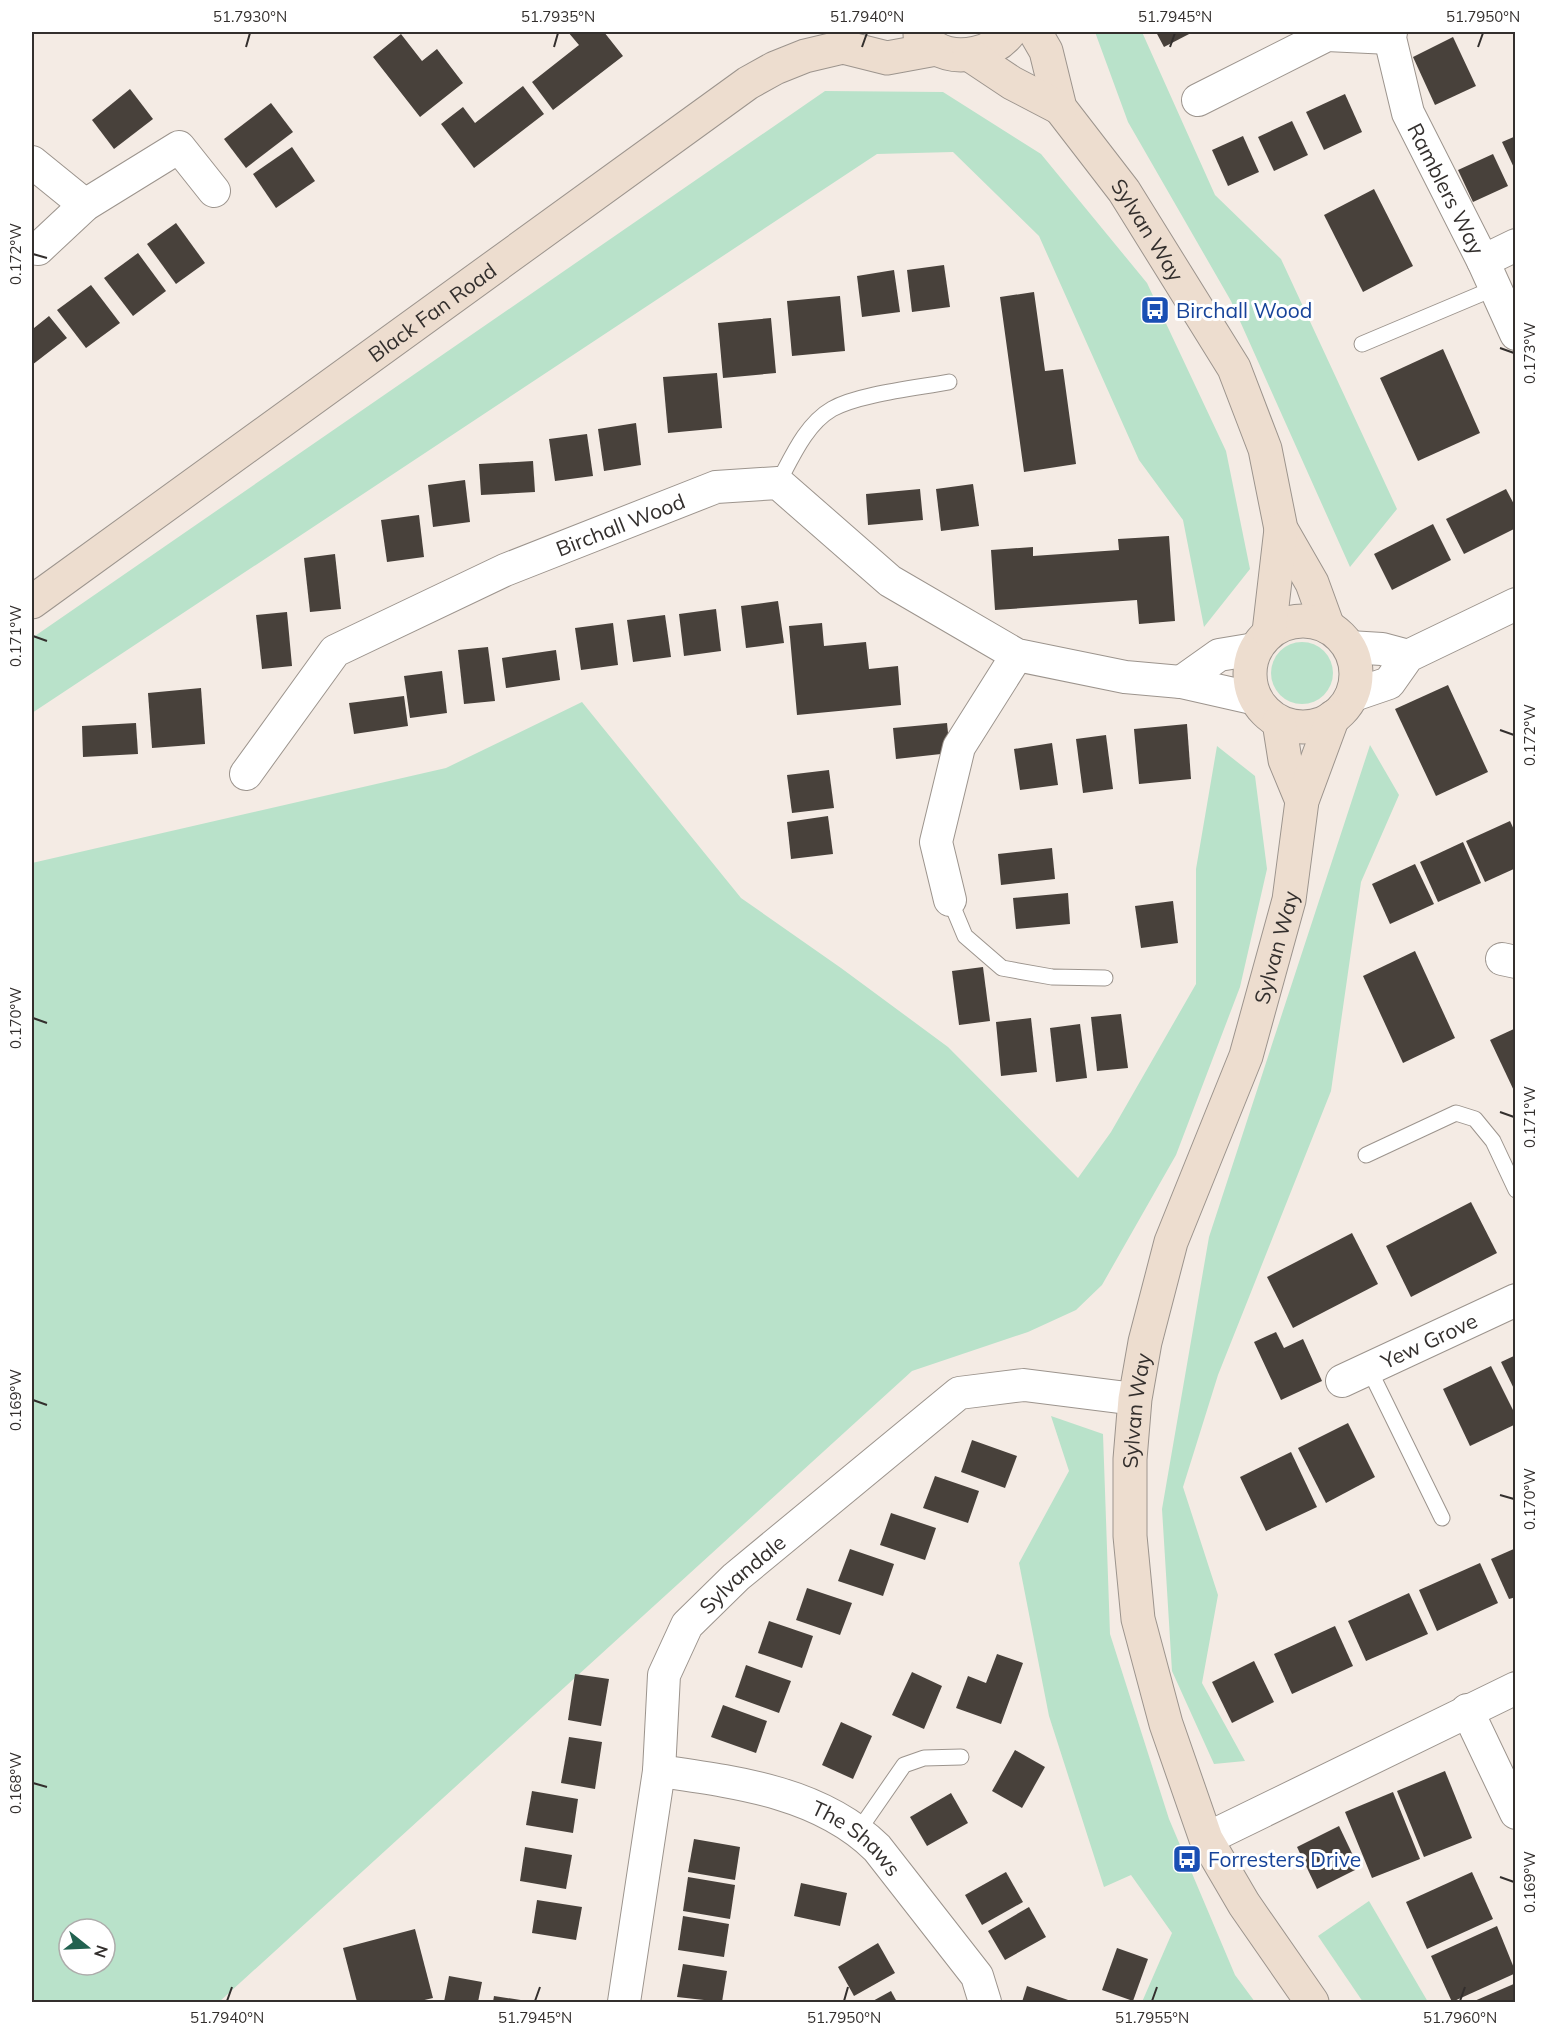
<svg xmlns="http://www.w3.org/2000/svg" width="1547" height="2034" viewBox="0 0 1547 2034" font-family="Mulish,sans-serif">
<rect width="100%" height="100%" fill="#f4ebe4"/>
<g fill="#b9e2ca" fill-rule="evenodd">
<polygon points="1095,32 1142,32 1215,195 1281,259 1397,509 1350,567 1231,301 1128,122"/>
<polygon points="825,91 943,92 1041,154 1147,283 1226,451 1250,569 1204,627 1183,520 1139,460 1039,236 953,152 877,154 32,713 32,638"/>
<circle cx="1302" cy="673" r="31"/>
<path d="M582 702 741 898 841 968 948 1047 1078 1178 1111 1132 1196 984V869L1217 746 1255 776 1267 869 1240 987 1176 1155 1102 1285 1076 1310 1028 1332 912 1371 219 2002H32V863L446 768ZM69 1929H105V1965H69Z"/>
<polygon points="1370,745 1399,795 1361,882 1331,1091 1218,1375 1183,1487 1218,1595 1202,1683 1245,1761 1214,1764 1172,1671 1162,1509 1209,1237"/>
<polygon points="1051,1416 1103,1434 1110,1634 1169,1819 1235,1975 1255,2002 1142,2002 1172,1933 1131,1875 1104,1887 1049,1716 1019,1563 1069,1471"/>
<polygon points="1369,1901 1428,2002 1363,2002 1318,1936"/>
</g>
<g fill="#48413b">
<polygon points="568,32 604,32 623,56 553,110 532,82 579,45"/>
<polygon points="1156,32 1193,32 1164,47"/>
<polygon points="401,34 422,61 437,49 463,83 420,117 373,57"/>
<polygon points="1453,37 1476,86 1435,105 1413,57"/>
<polygon points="523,86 544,114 474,168 441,124 463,107 475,123"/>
<polygon points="130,89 153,119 114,149 92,120"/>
<polygon points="1345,94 1362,132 1324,150 1306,112"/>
<polygon points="271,103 293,132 246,168 224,139"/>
<polygon points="1292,121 1308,155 1274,171 1258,137"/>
<polygon points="1243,136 1259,172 1228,186 1212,150"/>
<polygon points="1516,136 1516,172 1502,142"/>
<polygon points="292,147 315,181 276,208 253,174"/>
<polygon points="1493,154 1508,186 1473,202 1458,170"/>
<polygon points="1374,189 1413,266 1363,292 1324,215"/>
<polygon points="176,223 205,263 176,284 147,244"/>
<polygon points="138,253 166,291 133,316 104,278"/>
<polygon points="944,265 950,307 912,312 907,270"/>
<polygon points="894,270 900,312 862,317 857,276"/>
<polygon points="91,285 120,323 86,348 57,310"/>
<polygon points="1034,292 1045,371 1063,369 1076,464 1024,472 1000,297"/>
<polygon points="840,296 845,351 792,356 787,301"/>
<polygon points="49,316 67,338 32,365 32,325 34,328"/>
<polygon points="771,318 776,373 723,378 718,323"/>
<polygon points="1443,349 1480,433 1418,461 1380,378"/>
<polygon points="717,373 722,428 668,433 663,377"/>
<polygon points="636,423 641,465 604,471 598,429"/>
<polygon points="587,434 593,476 555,481 549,439"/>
<polygon points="533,461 535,492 481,495 479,464"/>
<polygon points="465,480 470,522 433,527 428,485"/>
<polygon points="973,484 979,526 941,531 936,489"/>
<polygon points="920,489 923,520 868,525 866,494"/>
<polygon points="1506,489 1516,508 1516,528 1464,554 1446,519"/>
<polygon points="419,515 424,557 387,562 381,520"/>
<polygon points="1433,524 1451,560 1392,590 1374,554"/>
<polygon points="1169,536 1175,621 1139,624 1137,600 995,610 991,550 1033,547 1033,556 1119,550 1118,539"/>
<polygon points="335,554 341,609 310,612 304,558"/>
<polygon points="778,601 784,643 746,648 741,606"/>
<polygon points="716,609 721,651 684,656 679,614"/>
<polygon points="287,612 292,666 262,669 256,615"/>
<polygon points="665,615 671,657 633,662 627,620"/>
<polygon points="613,623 618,665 581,670 575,628"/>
<polygon points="822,623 824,646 866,642 869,669 898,666 901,705 797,715 789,626"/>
<polygon points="488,647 495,701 464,704 458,650"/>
<polygon points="556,650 560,680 506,688 502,658"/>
<polygon points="442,671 447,713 410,718 404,676"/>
<polygon points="1448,685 1488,772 1436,796 1395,709"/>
<polygon points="201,688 205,744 152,748 148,693"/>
<polygon points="404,696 408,726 354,734 349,703"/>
<polygon points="136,723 138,754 83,757 82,726"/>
<polygon points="947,723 950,753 896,759 893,728"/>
<polygon points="1187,724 1191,779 1139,784 1134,729"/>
<polygon points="1106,735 1113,789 1083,793 1076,739"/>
<polygon points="1052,743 1058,785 1020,790 1014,749"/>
<polygon points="829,770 834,808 792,813 787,775"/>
<polygon points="828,816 833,854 791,859 787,822"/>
<polygon points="1510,821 1516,834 1516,868 1485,882 1466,841"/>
<polygon points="1463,842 1481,883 1438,902 1420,862"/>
<polygon points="1052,848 1055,879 1001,885 998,854"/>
<polygon points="1415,864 1434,904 1390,924 1372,884"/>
<polygon points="1068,893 1070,924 1016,929 1013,898"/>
<polygon points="1173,901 1178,943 1141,948 1135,906"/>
<polygon points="1415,951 1455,1038 1403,1063 1363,976"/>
<polygon points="983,967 990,1021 959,1025 952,971"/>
<polygon points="1121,1014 1128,1068 1097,1071 1091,1017"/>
<polygon points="1031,1018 1037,1072 1001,1076 996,1022"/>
<polygon points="1080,1024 1087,1078 1056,1082 1050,1028"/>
<polygon points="1516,1028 1516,1095 1490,1040"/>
<polygon points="1471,1202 1497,1253 1411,1297 1386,1246"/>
<polygon points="1352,1233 1378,1284 1293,1328 1267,1277"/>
<polygon points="1276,1332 1284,1348 1303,1339 1322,1381 1281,1400 1254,1342"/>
<polygon points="1516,1355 1516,1393 1501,1362"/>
<polygon points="1491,1366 1516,1416 1516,1424 1470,1446 1443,1389"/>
<polygon points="1348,1423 1375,1477 1326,1503 1298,1448"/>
<polygon points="972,1440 1017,1456 1005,1488 961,1472"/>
<polygon points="1291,1452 1317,1507 1266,1531 1240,1477"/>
<polygon points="935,1476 979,1491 968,1523 923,1508"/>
<polygon points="891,1513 936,1528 925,1560 880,1545"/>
<polygon points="1516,1548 1516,1597 1509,1599 1491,1559"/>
<polygon points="850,1549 894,1564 883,1596 838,1581"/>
<polygon points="1480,1563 1498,1603 1437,1631 1419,1590"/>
<polygon points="807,1588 852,1603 840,1635 796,1620"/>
<polygon points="1409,1593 1428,1634 1366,1661 1348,1621"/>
<polygon points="769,1621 813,1636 802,1668 758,1653"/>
<polygon points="1335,1626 1353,1666 1292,1694 1274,1654"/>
<polygon points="997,1654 1023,1663 1001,1724 956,1708 968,1676 986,1683"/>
<polygon points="1254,1661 1274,1702 1232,1723 1212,1682"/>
<polygon points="746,1665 791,1681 779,1713 735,1697"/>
<polygon points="912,1672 942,1686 924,1729 892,1715"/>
<polygon points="575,1674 609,1679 601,1726 568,1720"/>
<polygon points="723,1705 767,1721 756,1753 711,1737"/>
<polygon points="841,1722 872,1736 853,1779 822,1765"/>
<polygon points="569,1737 602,1742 595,1789 561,1783"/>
<polygon points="1015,1750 1045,1767 1022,1808 992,1791"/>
<polygon points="1445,1771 1472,1838 1424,1857 1397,1791"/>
<polygon points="532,1791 578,1799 573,1833 526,1825"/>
<polygon points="1393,1792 1420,1859 1372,1878 1345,1812"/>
<polygon points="951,1793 968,1823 927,1846 910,1817"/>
<polygon points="1339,1826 1359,1868 1317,1889 1297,1847"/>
<polygon points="694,1839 740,1847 735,1880 688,1872"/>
<polygon points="525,1847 572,1855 566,1889 520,1881"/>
<polygon points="1006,1872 1023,1902 982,1925 965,1895"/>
<polygon points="1472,1872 1493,1919 1427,1949 1406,1902"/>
<polygon points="688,1877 735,1885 730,1919 683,1911"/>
<polygon points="801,1883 847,1893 840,1926 794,1916"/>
<polygon points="537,1900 582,1907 576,1940 532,1933"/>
<polygon points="1029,1907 1046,1937 1005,1960 988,1931"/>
<polygon points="683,1916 729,1924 724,1957 678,1950"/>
<polygon points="1497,1926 1516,1973 1452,2002 1431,1956"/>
<polygon points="415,1929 433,1998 416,2002 357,2002 343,1948"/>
<polygon points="878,1943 895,1973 854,1996 838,1967"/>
<polygon points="1117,1948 1148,1959 1133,2001 1102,1990"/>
<polygon points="683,1964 727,1971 722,2002 677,1997"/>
<polygon points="449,1976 482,1982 478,2002 444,2002"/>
<polygon points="1516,1983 1516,2002 1472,2002"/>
<polygon points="1027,1986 1074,2002 1022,2002"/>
<polygon points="891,1991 897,2002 871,2002"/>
<polygon points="494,1996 527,2001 526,2002 493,2002"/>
</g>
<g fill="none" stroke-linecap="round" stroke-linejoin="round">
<g stroke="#9c948d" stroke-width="17">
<g id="lane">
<polyline points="1362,344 1495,288"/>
<path d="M778 483C792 457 806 424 832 409 859 394 917 388 949 382"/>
<polyline points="950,900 965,936 1002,968 1052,977 1105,978"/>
<polyline points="1366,1155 1456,1113 1475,1119 1493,1141 1516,1190"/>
<polyline points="1369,1369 1442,1518"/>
<polyline points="859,1830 904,1765 924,1758 961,1757"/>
</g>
</g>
<g stroke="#9c948d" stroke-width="34">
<g id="street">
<path id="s1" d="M1391 32 1390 38 1408 113 1483 261 1516 334"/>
<polyline points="1198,100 1327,35 1390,38"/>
<polyline points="32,162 85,205"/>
<polyline points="38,249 85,205 179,147 214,191"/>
<polyline points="1483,261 1516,245"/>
<polyline points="1349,647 1382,649 1408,656"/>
<polyline points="1181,682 1219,655 1255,649"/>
<polyline points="1351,696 1389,683 1408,656 1516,604"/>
<path id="s2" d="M246 774 335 651 505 570 716 487 778 483 890 581 1017 655 1125 677 1181 682 1256 699"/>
<polyline points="950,900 936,842 959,747 1017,655"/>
<polyline points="1502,959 1516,962"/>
<path id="s3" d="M1342 1381 1516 1300"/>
<polyline points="1467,1710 1516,1813"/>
<path id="s4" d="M659 1771C736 1782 820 1792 877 1848L977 1976 985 2002"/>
<polyline points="1206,1839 1516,1688"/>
<path id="s5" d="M624 2002 659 1771 664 1675 687 1625 736 1577 959 1393 1024 1385 1135 1399"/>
</g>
</g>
<g stroke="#9c948d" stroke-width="35">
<g id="secondary">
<path id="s6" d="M1035 32 1046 51 1060 108 1124 191 1234 368 1265 449 1281 529 1312 583 1328 627"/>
<path d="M920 35C925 40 930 45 935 48 959 62 994 53 1010 32"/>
<polyline points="970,55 1012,83 1060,108"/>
<path id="s7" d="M32 602 748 83 775 68 805 56 843 47 887 58 936 49"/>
<circle cx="1303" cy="674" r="53"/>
<polyline points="1269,632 1281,529"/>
<polyline points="1279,722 1285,760 1302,801"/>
<path id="s8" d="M1312 2002 1244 1904 1206 1839 1166 1724 1138 1619 1130 1536V1459L1135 1399 1145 1342 1171 1242 1246 1056 1289 900 1302 801 1333 717"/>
</g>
</g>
<use href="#lane" stroke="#fff" stroke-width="15"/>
<use href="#street" stroke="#fff" stroke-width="32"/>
<use href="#secondary" stroke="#edddcf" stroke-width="33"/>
</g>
<path fill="none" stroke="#332f2d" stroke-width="2" d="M246 47 250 33M554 47 558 33M862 47 867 33M1170 47 1175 33M1478 47 1483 33M33 254 47 258M1500 348 1514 353M33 636 47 641M1500 730 1514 735M33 1018 47 1023M1500 1112 1514 1117M33 1400 47 1405M1500 1495 1514 1499M33 1783 47 1787M1500 1877 1514 1882M227 2001 232 1987M535 2001 540 1987M844 2001 848 1987M1152 2001 1157 1987M1460 2001 1465 1987"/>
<defs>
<g id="bus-square" transform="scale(1.5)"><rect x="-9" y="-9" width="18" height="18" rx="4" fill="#1a4fb4" stroke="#fff"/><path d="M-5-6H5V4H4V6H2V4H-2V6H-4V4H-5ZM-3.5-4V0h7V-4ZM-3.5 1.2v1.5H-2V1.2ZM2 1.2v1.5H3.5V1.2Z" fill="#fff"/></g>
</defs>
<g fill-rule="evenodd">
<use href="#bus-square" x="1155" y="310"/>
<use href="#bus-square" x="1187" y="1859"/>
</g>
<g text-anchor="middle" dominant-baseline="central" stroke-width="6" stroke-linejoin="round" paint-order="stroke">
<g font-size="21" fill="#332f2d" stroke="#fff">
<text stroke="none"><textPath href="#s1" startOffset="168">Ramblers Way</textPath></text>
<text stroke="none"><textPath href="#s6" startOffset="231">Sylvan Way</textPath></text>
<text stroke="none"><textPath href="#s7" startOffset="494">Black Fan Road</textPath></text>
<text stroke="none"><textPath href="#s2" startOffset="464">Birchall Wood</textPath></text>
<text stroke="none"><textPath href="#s8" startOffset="1120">Sylvan Way</textPath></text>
<text stroke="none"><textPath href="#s3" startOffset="96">Yew Grove</textPath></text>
<text stroke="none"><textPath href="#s8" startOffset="634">Sylvan Way</textPath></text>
<text stroke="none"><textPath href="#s5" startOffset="460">Sylvandale</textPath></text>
<text stroke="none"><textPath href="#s4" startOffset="213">The Shaws</textPath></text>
</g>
<g font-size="21" fill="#164399" stroke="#fff" text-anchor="start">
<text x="1176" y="310">Birchall Wood</text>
<text x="1208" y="1859">Forresters Drive</text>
</g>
</g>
<rect width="1547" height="2034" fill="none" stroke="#ffffff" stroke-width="66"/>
<g transform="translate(87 1947) rotate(108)"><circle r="28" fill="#ffffff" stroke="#adacab" stroke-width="1.5"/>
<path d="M0-4.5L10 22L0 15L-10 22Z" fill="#226250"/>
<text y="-9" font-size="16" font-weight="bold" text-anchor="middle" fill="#332f2d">N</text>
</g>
<rect x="33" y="33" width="1481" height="1968" fill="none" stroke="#332f2d" stroke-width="2"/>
<g font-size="15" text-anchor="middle" fill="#332f2d">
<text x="250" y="22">51.7930°N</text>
<text x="558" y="22">51.7935°N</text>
<text x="867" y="22">51.7940°N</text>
<text x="1175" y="22">51.7945°N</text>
<text x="1483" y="22">51.7950°N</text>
<text transform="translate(16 254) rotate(-90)" y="5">0.172°W</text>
<text transform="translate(1530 353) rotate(-90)" y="5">0.173°W</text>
<text transform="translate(16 636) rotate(-90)" y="5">0.171°W</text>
<text transform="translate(1530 735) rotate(-90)" y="5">0.172°W</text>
<text transform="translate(16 1018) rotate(-90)" y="5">0.170°W</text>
<text transform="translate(1530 1117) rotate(-90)" y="5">0.171°W</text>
<text transform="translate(16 1400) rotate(-90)" y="5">0.169°W</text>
<text transform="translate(1530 1499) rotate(-90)" y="5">0.170°W</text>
<text transform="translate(16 1783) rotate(-90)" y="5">0.168°W</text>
<text transform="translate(1530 1882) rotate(-90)" y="5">0.169°W</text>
<text x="227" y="2023">51.7940°N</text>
<text x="535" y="2023">51.7945°N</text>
<text x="844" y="2023">51.7950°N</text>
<text x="1152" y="2023">51.7955°N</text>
<text x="1460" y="2023">51.7960°N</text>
</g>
</svg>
